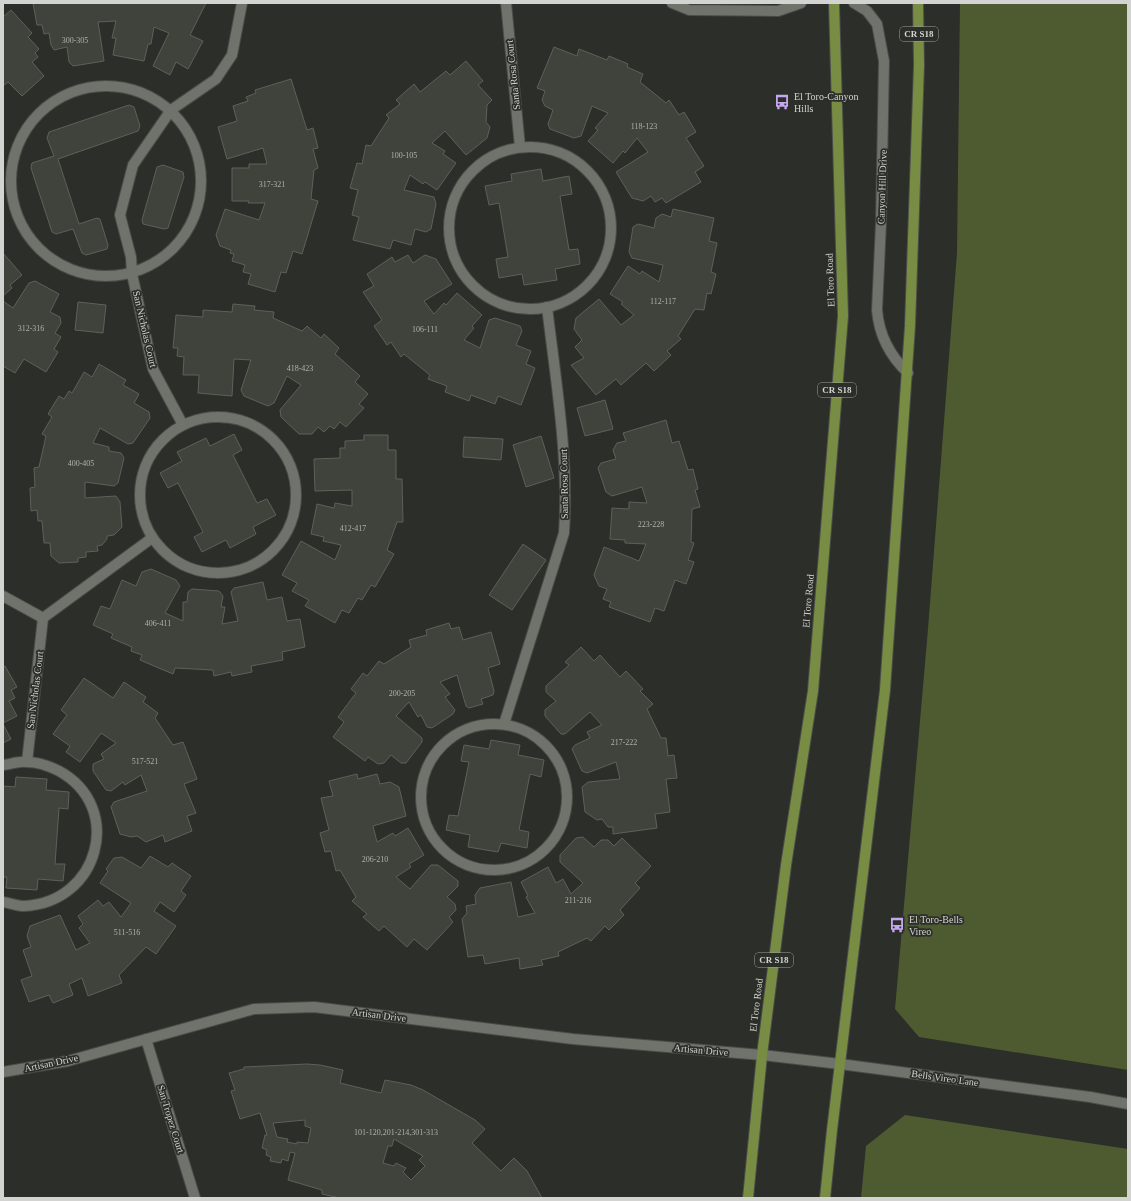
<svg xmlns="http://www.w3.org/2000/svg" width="1131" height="1201" viewBox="0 0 1131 1201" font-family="Georgia,serif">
<rect width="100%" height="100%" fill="#2c2e29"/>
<g fill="#4e5b31">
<polygon points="960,3 1128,3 1128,1070 919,1037 895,1009 928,629 957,253"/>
<polygon points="905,1115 1128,1149 1128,1198 861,1198 866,1146"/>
</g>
<g fill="#40423c" stroke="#5e605a" fill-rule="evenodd">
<polygon points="33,3 206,3 190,35 203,41 188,69 176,62 170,75 153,66 169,33 154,27 151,44 148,44 144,61 113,55 116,38 112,38 116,21 98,22 104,61 73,66 69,62 67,47 54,50 51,45 49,33 44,34 42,25 37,25"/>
<polygon points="11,10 32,33 28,37 39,49 35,53 38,57 32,62 44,76 22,96 8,82 3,86 3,17"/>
<polygon points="554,47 577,56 579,49 607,60 609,56 628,64 627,67 643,74 640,82 666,103 669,100 679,115 684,112 696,132 686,138 704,166 695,172 701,182 666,203 662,198 655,202 651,196 643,201 632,198 616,172 648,152 637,138 625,153 623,151 613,163 588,141 598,130 595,128 608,113 592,106 581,136 574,138 550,129 548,124 553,110 545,106 542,100 545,91 537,88"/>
<polygon points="466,61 483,81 478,85 492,100 487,105 486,122 490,127 487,138 466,155 445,131 432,143 445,151 443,154 456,163 437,190 425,182 423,184 410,175 404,190 434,197 436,204 431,229 426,232 415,229 411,245 393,240 390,249 353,240 359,217 352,215 358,190 350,188 357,163 362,164 366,145 371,146 389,118 386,115 400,104 396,100 414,84 420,92 446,71 450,75"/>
<polygon points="291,79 307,130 313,128 318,148 313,149 318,168 314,170 311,199 318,201 302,254 293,251 286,273 281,272 275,292 248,284 251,274 243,272 245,265 232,261 234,254 230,253 231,250 220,246 216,235 225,209 259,220 265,203 248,203 249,201 232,201 232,168 249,168 249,164 267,164 263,148 227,159 218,127 237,121 233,106 248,101 246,97 256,93 255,90"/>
<polygon points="129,105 134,107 140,126 138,131 58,159 79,224 97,218 100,219 108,245 107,249 86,255 82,253 73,229 56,234 52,232 31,168 32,163 54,156 47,138 49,132"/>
<polygon points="163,165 183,172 184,177 168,228 164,229 143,224 142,220 157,167"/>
<polygon points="541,169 543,181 569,176 572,194 560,196 569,250 578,249 580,264 555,269 557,280 524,285 522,274 499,278 496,259 508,257 499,203 489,205 485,186 512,181 511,174"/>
<polygon points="673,209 714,218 709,241 717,243 711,272 716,274 711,294 707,293 704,310 695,309 678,336 681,339 667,351 671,355 654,371 646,363 621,385 616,379 596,395 571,365 584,358 575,347 582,340 574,329 576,318 599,299 621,325 634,315 621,304 623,302 610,294 628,266 640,274 642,271 659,282 663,265 632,258 629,252 633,227 638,224 654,228 656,218 662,214 671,217"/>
<polygon points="3,253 22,275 10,285 12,288 3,296"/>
<polygon points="408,255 413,263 425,255 436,259 452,284 424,301 434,314 444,303 446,305 457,293 482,315 472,326 474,328 464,340 480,348 489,320 495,318 520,326 522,331 516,345 531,351 526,364 535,368 521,405 498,396 495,404 471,395 469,401 445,392 447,386 428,379 430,375 404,354 401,357 391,342 387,345 374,326 382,320 363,292 374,286 367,274 392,257 395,262"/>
<polygon points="35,281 59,294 50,312 60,317 61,323 55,333 61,337 54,349 58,352 46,372 24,359 15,373 3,366 3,301 13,308 29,283"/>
<polygon points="78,302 106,305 103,333 75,330"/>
<polygon points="233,304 255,306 254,310 274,312 273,318 302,331 307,326 321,338 324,334 339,348 335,354 360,376 355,382 368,394 359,404 364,408 346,427 340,422 334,429 330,426 324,432 318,427 312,434 299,434 281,417 280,410 301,385 287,376 274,403 268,406 244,396 241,390 251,360 234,359 232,396 198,393 199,375 183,375 184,357 177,356 178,348 173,348 176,315 203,317 203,310 232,312"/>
<polygon points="99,364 126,380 123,385 139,394 134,403 149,412 150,418 133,443 128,444 100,428 93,443 109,447 109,451 121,453 124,458 118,483 114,486 85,482 85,498 116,496 120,502 122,527 114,535 107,536 107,539 102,545 97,546 98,551 86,552 86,557 78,558 78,562 59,563 51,556 50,543 44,543 42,521 38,521 37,510 31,511 30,488 35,487 34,468 39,467 46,436 42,434 52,417 48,414 59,396 64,399 69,391 72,393 84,372 92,377"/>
<polygon points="605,400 613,429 585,436 577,408"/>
<polygon points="666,420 672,443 679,441 688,470 693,469 698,489 695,490 700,507 692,509 691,542 694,543 688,560 694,562 686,584 675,580 664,611 655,608 650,622 609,607 611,602 603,599 607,589 599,586 594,575 604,547 639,561 646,544 625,543 625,540 610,539 612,508 629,509 629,502 647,503 642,487 612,496 606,492 598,468 601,463 616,459 613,450 617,443 626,441 623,433"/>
<polygon points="234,434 242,450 233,455 257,503 267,499 276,515 253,527 256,534 230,548 226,540 202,552 194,537 203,532 178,483 168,488 160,473 182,461 177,452 206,438 210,446"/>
<polygon points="364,435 388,435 388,450 396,450 396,479 402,479 403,522 397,522 387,550 394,554 375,587 371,585 362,600 358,598 349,613 342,610 335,623 305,606 309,600 292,591 297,583 282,575 301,541 335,560 341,545 323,541 324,537 311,534 317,504 334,508 335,503 352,506 352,490 315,491 314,459 340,458 340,448 345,448 345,441 364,440"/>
<polygon points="541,436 554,478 526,487 513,445"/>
<polygon points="464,437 503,439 501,460 463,457"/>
<polygon points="523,544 546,560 512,610 489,595"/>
<polygon points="151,569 176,580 180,586 165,613 183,621 183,602 187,602 188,592 192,589 219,591 223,596 221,607 225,607 222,624 238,621 231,592 234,588 263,582 267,600 282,597 287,621 300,619 305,647 282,652 283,660 251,666 252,672 232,676 231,672 214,676 213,670 175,668 173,674 140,660 142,655 131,651 132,647 111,638 113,634 93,625 101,606 110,609 122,580 136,586 142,572"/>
<polygon points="449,623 451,629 459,627 463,640 491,632 500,664 488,668 494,691 493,695 481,699 483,704 469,708 466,706 457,675 440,682 450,694 445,697 455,710 453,714 432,728 427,727 421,715 418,717 409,702 396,716 422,738 422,742 406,763 401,763 391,755 384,763 378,764 368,757 365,761 333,737 344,722 338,717 356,693 351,689 363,673 367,676 379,661 384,664 411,647 409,640 427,635 426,630"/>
<polygon points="581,647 594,661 600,655 620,677 626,671 643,689 640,691 653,704 647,709 661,738 666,738 668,756 674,755 677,778 666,779 670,812 655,814 657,828 613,834 613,827 608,827 602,819 597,820 585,812 582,787 588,782 620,779 616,762 587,773 582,771 572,749 575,745 590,738 587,732 602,725 590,712 565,734 561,734 545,716 545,710 556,701 546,692 546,686 569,665 565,662"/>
<polygon points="5,666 17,687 11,690 15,698 9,701 17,716 3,723 3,667"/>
<polygon points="84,678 113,698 124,682 146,697 143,702 158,713 155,718 173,745 183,742 197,779 184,784 196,813 187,816 192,831 165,842 163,835 146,842 137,836 131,837 120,834 111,807 114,802 147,791 141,775 125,785 123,782 111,791 106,790 93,771 93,764 104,759 101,754 116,743 101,733 80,762 66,752 70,746 53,734 67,715 61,710"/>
<polygon points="3,724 11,739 3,743"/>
<polygon points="491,740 520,745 518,755 544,760 541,777 530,774 519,830 529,832 527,848 501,843 498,852 468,847 470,835 446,830 449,815 458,816 469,762 461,761 464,745 489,749"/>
<polygon points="357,774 358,779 377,774 380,784 390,782 399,787 406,816 373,826 377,842 393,833 395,836 408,828 424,855 409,864 411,867 396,877 410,889 431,865 438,865 458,881 458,886 447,897 455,904 456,910 449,917 453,922 427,950 414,939 407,947 384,926 379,931 363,917 367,914 352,901 356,897 340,870 336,871 331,851 325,852 320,833 329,830 321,798 333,796 329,781"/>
<polygon points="16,777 47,779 46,790 69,792 68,809 59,808 55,864 65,864 63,881 38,879 37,890 6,888 7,877 3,877 3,786 15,787"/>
<polygon points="583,837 594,847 601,840 608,840 614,846 622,838 651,866 635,883 640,888 620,910 624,915 609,930 605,926 591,941 587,938 558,952 559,956 541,960 543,965 520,969 519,958 485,964 483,955 468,957 462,919 467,913 466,906 476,904 475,895 480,888 511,882 518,917 535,913 526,897 528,896 521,882 548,867 556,883 563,879 571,894 583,883 560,862 560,855 576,838"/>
<polygon points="150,856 168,867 172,863 191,876 181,891 186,895 174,912 160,902 154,911 176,926 156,954 146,947 119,975 122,983 88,996 82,978 69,984 73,995 53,1003 49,995 29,1002 21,980 32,976 23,950 31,947 27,936 30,926 60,915 76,950 90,943 79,928 83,924 78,916 98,900 103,906 109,902 121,917 131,903 100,883 108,871 106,869 114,858 122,857 141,868"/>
<path d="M307 1064 320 1065 343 1070 340 1083 381 1093 385 1080 411 1085 423 1090 475 1120 485 1129 472 1143 501 1171 514 1158 527 1171 542 1198H340L322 1194V1190L288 1180 295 1153 290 1152 288 1161 282 1159 281 1163 270 1161 271 1157 266 1155 267 1150 262 1148 265 1135H267L260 1113 240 1119 231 1091 235 1090 229 1073 244 1069V1067ZM305 1120V1126L311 1128 308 1143 297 1142V1144L287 1142 288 1139 277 1137 273 1123ZM394 1139 423 1156 419 1160 425 1166 411 1180 403 1172 406 1168 396 1163 394 1166 383 1163 388 1146H392Z"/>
</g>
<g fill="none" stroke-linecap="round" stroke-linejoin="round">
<g stroke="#4a4c47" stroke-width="12">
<g id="minor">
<polyline points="506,3 520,147"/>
<polyline points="672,3 689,10 778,11 801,3"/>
<path d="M854 3 867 11 877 24 884 61 881 223 877 310C879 335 889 355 908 373"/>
<circle cx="106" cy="181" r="95"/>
<circle cx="530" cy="228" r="81"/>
<circle cx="218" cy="495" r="78"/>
<polyline points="183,425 153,369 132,274 131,257 120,215 133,165 171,110 216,79 232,55 242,3"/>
<polyline points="3,596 43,618"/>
<path d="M504 724 564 533C569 458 556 382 547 307"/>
<circle cx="494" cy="797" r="73"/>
<polyline points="27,762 43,618 152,538"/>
<path d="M3 765C11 764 19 761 27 762 38 762 49 766 59 771 125 807 99 903 24 906 17 906 10 903 3 902"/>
<polyline points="146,1039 195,1198"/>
<polyline points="3,1072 68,1061 254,1009 314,1007 573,1039 762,1055 840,1064 1090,1097 1128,1104"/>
</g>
</g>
<g stroke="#4a4c47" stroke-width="12">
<g id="major">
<polyline points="748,1198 762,1055 786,865 813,691 843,316 834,3"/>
<polyline points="825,1198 832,1130 885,690 910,326 919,65 918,3"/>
</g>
</g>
<use href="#minor" stroke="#70726c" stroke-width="10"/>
<use href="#major" stroke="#798c44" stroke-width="10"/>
</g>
<defs>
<g id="bus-bare" transform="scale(1.2)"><path d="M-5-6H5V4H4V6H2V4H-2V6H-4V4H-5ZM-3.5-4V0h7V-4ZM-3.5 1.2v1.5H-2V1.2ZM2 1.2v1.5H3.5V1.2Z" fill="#c5a6f0" stroke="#2c2e29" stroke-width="2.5" paint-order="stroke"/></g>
</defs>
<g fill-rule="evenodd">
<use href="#bus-bare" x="782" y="102"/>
<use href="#bus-bare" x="897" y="925"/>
</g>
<g text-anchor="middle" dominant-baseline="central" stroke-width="3.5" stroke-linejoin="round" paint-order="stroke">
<g font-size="8" fill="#aeb0ac">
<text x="75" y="40">300-305</text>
<text x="644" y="126">118-123</text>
<text x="404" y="155">100-105</text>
<text x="272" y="184">317-321</text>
<text x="663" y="301">112-117</text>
<text x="31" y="328">312-316</text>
<text x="425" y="329">106-111</text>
<text x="300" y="368">418-423</text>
<text x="81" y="463">400-405</text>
<text x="651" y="524">223-228</text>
<text x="353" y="528">412-417</text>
<text x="158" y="623">406-411</text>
<text x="402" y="693">200-205</text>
<text x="624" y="742">217-222</text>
<text x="145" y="761">517-521</text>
<text x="375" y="859">206-210</text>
<text x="578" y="900">211-216</text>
<text x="127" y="932">511-516</text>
<text x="396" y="1132">101-120,201-214,301-313</text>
</g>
<g fill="#2c2e29" stroke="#a1a29f" stroke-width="1">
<rect x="900" y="27" width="38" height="14" rx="3"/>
<rect x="818" y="383" width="38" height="14" rx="3"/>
<rect x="755" y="953" width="38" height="14" rx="3"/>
</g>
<g font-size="9" font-weight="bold" fill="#d3d4d1">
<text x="919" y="34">CR S18</text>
<text x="837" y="390">CR S18</text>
<text x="774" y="960">CR S18</text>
</g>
<g font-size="10" fill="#d3d4d1" stroke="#2c2e29">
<text transform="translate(513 75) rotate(-96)">Santa Rosa Court</text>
<text transform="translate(882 187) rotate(-88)">Canyon Hill Drive</text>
<text transform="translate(830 280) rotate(-92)">El Toro Road</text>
<text transform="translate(145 329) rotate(77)">San Nicholas Court</text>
<text transform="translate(564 484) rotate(-91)">Santa Rosa Court</text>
<text transform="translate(808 601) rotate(-85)">El Toro Road</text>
<text transform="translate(35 690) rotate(-83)">San Nicholas Court</text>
<text transform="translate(756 1005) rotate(-83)">El Toro Road</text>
<text transform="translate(379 1015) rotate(7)">Artisan Drive</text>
<text transform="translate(701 1050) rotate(5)">Artisan Drive</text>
<text transform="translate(51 1063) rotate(-12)">Artisan Drive</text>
<text transform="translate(945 1078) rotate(8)">Bells Vireo Lane</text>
<text transform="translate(171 1119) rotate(73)">San Tropez Court</text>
</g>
<g font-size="10" fill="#d3d4d1" stroke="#2c2e29" text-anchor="start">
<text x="794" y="96">El Toro-Canyon<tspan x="794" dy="12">Hills</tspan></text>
<text x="909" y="919">El Toro-Bells<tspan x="909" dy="12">Vireo</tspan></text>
</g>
</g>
<rect width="1131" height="1201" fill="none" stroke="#d3d4d1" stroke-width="8"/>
</svg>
